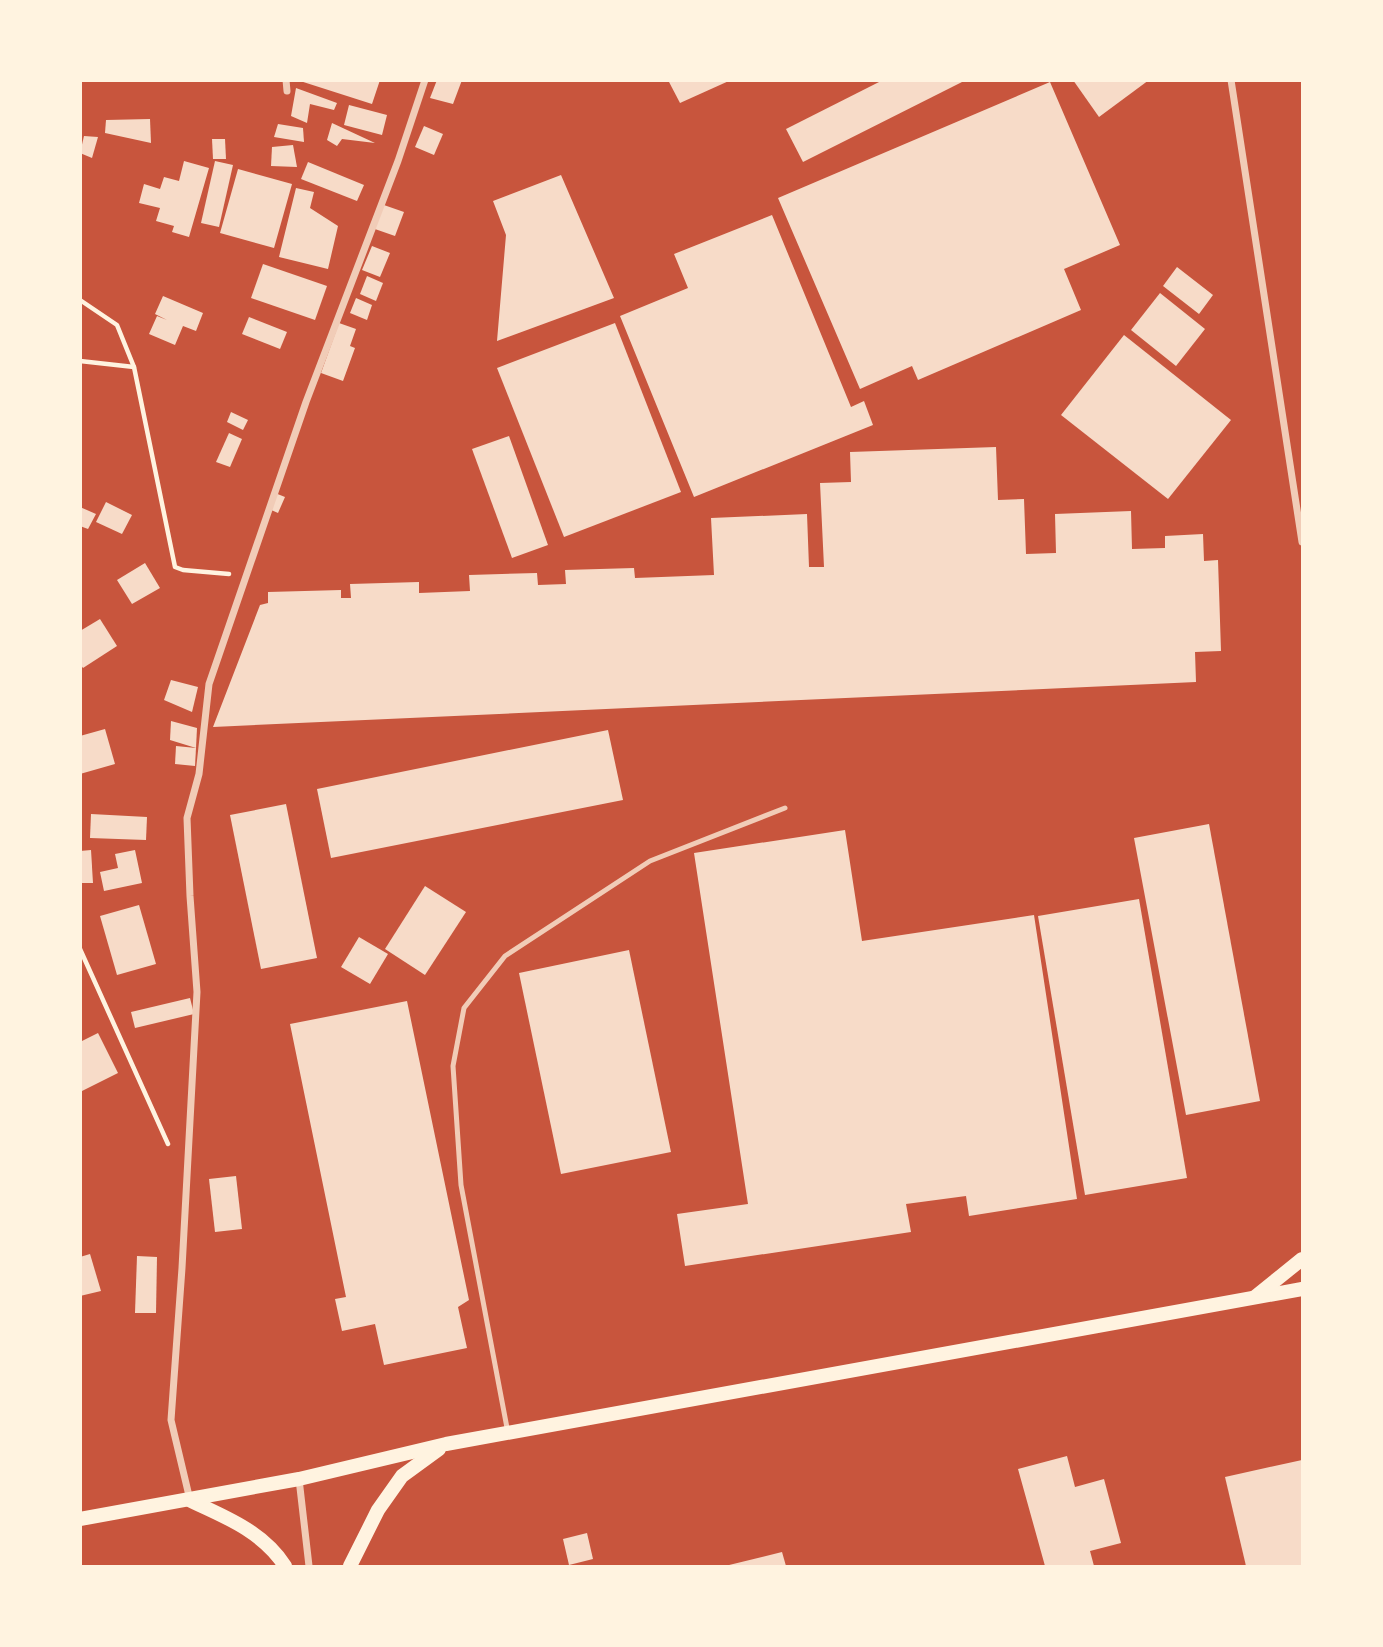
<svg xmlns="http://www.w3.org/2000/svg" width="1383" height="1647" viewBox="0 0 1383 1647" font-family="Helvetica,sans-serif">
<rect width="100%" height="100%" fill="#c8553d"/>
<g fill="#f7dbc8">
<polygon points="297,80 380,80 372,104"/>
<polygon points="437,80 462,80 453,104 430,98"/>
<polygon points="668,80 731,80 680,103"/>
<polygon points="883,80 966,80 803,162 786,129"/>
<polygon points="1073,80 1149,80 1099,117"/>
<polygon points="1050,82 1120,245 1064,269 1081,310 918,380 912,366 860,389 778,198"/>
<polygon points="296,88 337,103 334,110 310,104 307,123 291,116"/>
<polygon points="349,105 387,115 382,135 344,125"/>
<polygon points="150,119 151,143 105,133 106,120"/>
<polygon points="332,123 375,143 342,139 337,146 327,140"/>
<polygon points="278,124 303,128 304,142 274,137"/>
<polygon points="424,126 443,134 434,155 415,147"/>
<polygon points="84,136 98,137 92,158 80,153"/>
<polygon points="212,139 225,139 226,159 213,159"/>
<polygon points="293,145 297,167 271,166 272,147"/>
<polygon points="184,161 209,168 189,237 172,232 174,226 156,221 160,208 139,203 144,184 160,189 164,177 179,181"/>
<polygon points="215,161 233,165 219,227 201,223"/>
<polygon points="308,162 364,185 357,201 301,179"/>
<polygon points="238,169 292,184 274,248 220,233"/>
<polygon points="561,175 614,298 497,341 506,235 493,201"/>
<polygon points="296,188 314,192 310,208 338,226 328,269 279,257"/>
<polygon points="381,204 404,212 395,236 372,228"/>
<polygon points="772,215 851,407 864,401 873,425 694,497 620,316 688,288 674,254"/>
<polygon points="372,246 390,253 380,277 362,270"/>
<polygon points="263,264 327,286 315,320 251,298"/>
<polygon points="1177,267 1213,295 1199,314 1163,286"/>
<polygon points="367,276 383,283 376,301 360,294"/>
<polygon points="1160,293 1205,329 1176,366 1131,330"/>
<polygon points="163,296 203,313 196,331 183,326 175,345 149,334 157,316 167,320 155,314"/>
<polygon points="356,298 372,305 367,320 350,313"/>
<polygon points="249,317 287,332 280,349 242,334"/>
<polygon points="339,323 356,329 350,346 355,348 343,381 321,373"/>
<polygon points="615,323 681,492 564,537 497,368"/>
<polygon points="1124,335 1231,420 1168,499 1061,415"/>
<polygon points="231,412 248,420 243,430 227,422"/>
<polygon points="229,433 242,439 230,467 216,462"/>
<polygon points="509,436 548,545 512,558 472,449"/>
<polygon points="996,447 998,500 1024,499 1026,554 1056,553 1055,514 1131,511 1132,549 1165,548 1165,536 1203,534 1204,561 1218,560 1221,651 1195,652 1196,682 213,727 260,605 268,603 268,592 341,590 341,598 351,598 350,584 419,582 419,593 470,591 469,575 537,573 538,585 566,584 565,570 634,568 635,578 714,575 711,518 807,514 809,567 824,567 820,483 851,482 850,452"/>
<polygon points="275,493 285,497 278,513 269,509"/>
<polygon points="106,502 132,515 122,534 96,522"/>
<polygon points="80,507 96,514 88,529 80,526"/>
<polygon points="145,563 160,588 132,604 117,580"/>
<polygon points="100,619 117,646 83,668 80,664 80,631"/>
<polygon points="171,680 198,687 192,712 164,700"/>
<polygon points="171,721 197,728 196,748 170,740"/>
<polygon points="105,729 115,764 80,774 80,736"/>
<polygon points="608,730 623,800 331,858 317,789"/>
<polygon points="176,746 196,748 195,766 175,764"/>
<polygon points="286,804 317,958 261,969 230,815"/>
<polygon points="91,814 147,817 146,840 90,838"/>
<polygon points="1209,824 1260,1101 1186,1115 1134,838"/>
<polygon points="845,830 862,941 1034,915 1077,1199 969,1216 966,1196 906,1204 911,1232 685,1266 677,1214 748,1204 694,853"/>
<polygon points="91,850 93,883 80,883 80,851"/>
<polygon points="135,850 142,883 104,891 100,872 118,868 115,854"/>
<polygon points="425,886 466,912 425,975 385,949"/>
<polygon points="1139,899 1187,1178 1085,1195 1038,916"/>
<polygon points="139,905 156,964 117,975 100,916"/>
<polygon points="359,937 388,954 370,984 341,967"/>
<polygon points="629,950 671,1152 561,1174 519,973"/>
<polygon points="190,998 194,1014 135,1028 131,1012"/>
<polygon points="407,1001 469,1300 458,1307 467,1348 384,1365 375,1324 342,1331 335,1299 346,1297 290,1024"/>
<polygon points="98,1033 118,1073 80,1092 80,1042"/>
<polygon points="236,1176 242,1229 215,1232 209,1179"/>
<polygon points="90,1254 101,1291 80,1296 80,1257"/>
<polygon points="137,1256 157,1257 156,1313 135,1313"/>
<polygon points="1067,1456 1075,1487 1104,1479 1121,1543 1090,1551 1094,1566 1045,1566 1018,1469"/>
<polygon points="1302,1460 1302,1566 1246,1566 1225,1477"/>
<polygon points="587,1533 593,1559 569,1565 563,1539"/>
<polygon points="782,1552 786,1566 725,1566"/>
</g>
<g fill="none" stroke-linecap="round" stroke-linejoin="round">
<g stroke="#fff3e0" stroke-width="4.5">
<polyline points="80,300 117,325 134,367 175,567 183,570 229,574"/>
<polyline points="80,361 134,367"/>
<polyline points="80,949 168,1144"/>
</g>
<polyline stroke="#f1ccb7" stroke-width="5" points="508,1433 461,1185 453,1066 464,1008 505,956 650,861 785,808"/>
<g stroke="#f1ccb7" stroke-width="7">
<polyline points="286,80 287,91"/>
<polyline points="1231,80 1302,542"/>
<polyline points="299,1479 309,1566"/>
<polyline points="190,1500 171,1420 182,1268 197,992 190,896 187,818 199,774 209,684 306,402 398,161 425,80"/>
</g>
<g stroke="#fff3e0" stroke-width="14">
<polyline points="1255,1297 1302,1259"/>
<path d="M191 1501C226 1517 263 1532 285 1566"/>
<polyline points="80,1519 299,1479 446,1444 1302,1289"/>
<polyline points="350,1566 378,1510 402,1476 439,1449"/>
</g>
</g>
<rect width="1383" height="1647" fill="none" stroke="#fff3e0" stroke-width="164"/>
</svg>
